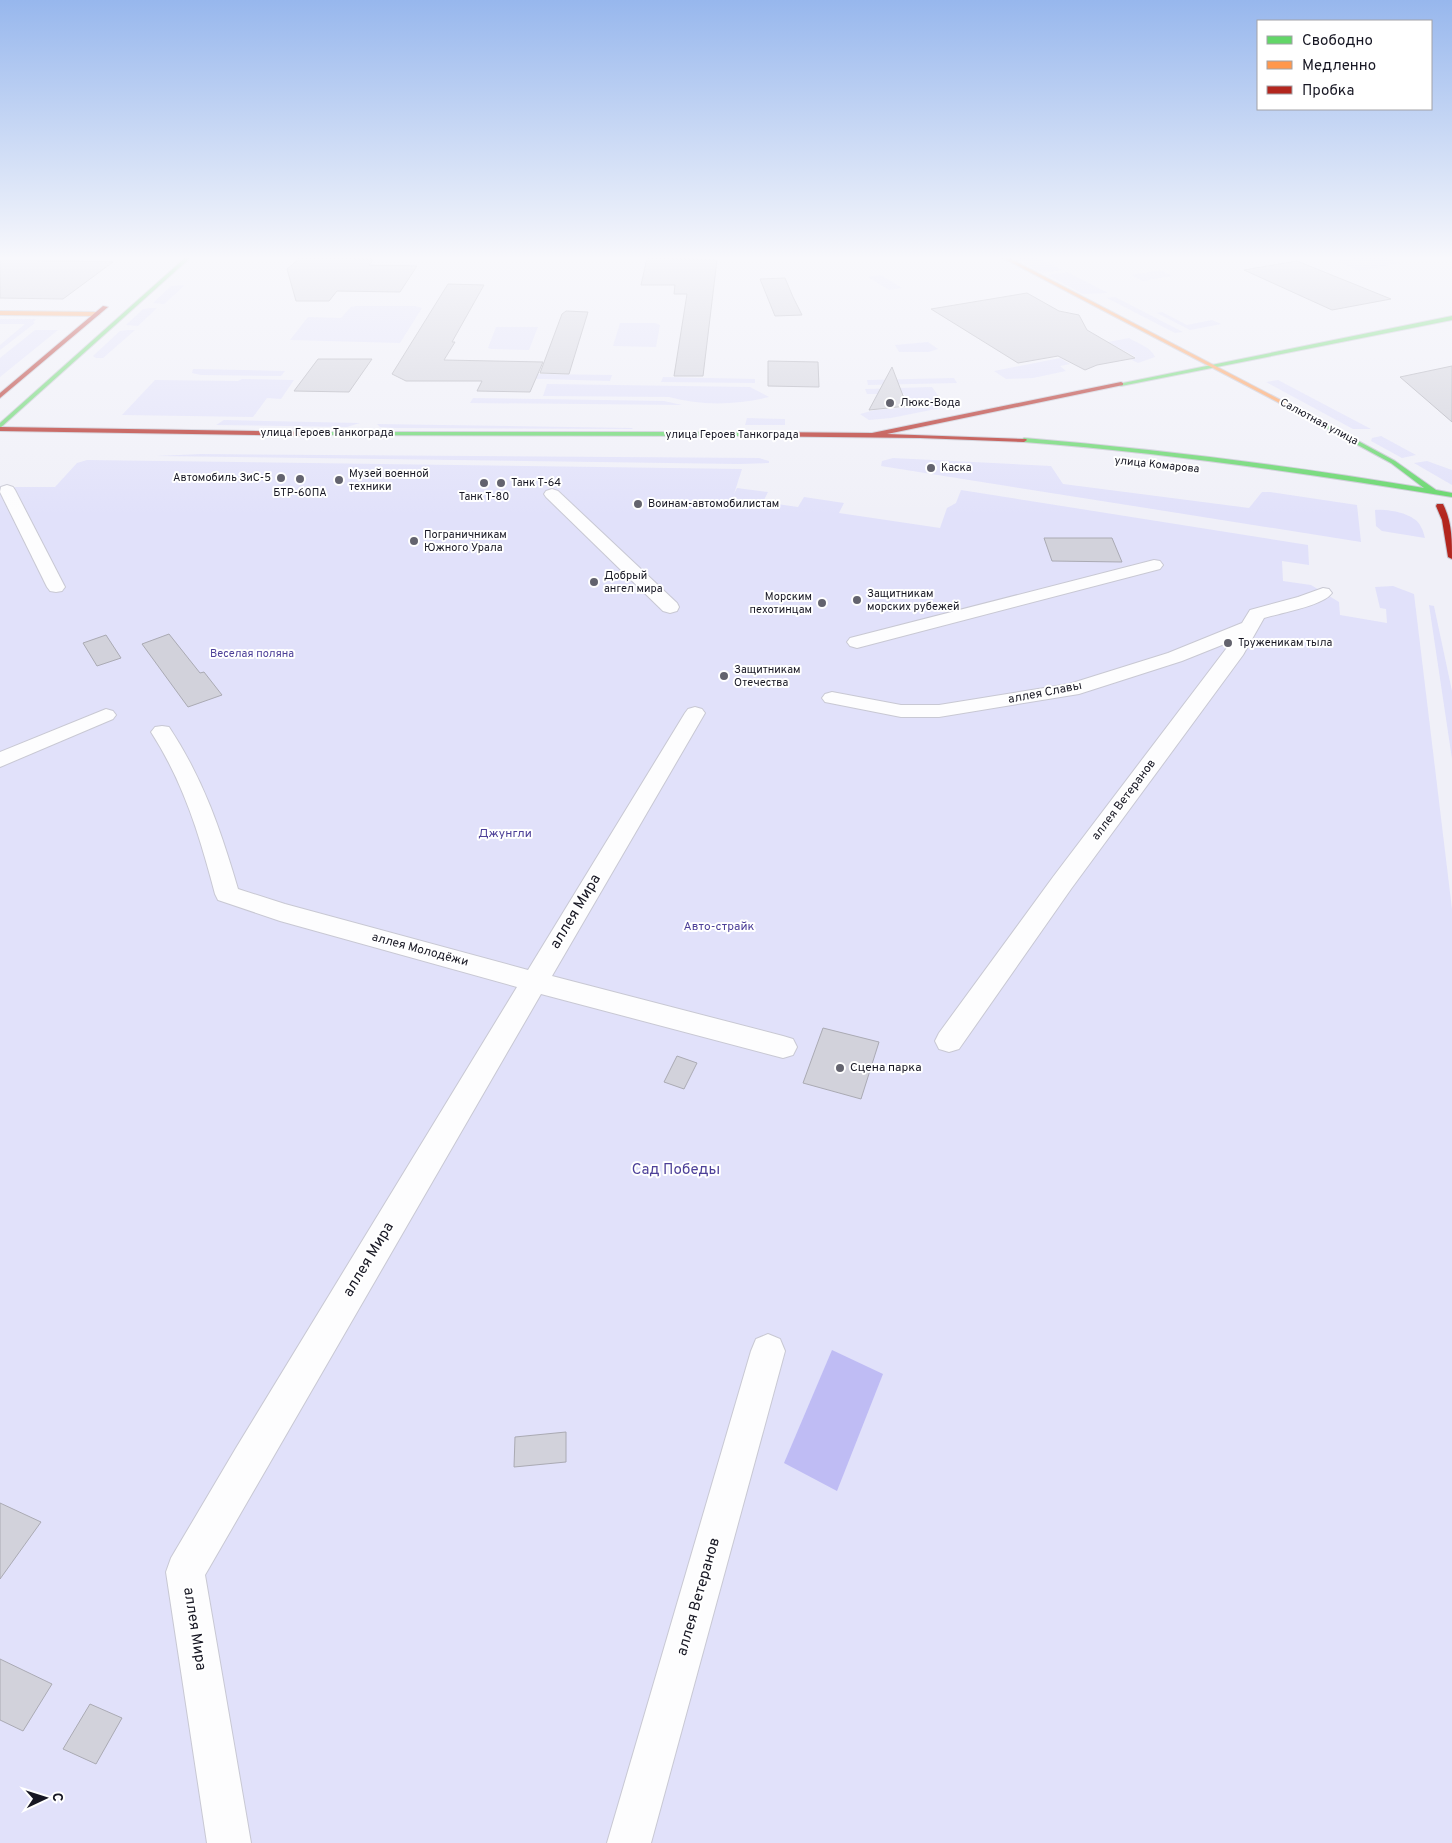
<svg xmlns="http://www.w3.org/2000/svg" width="1452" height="1843" viewBox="0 0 1452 1843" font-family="Overpass,sans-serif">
<rect width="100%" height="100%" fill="#f0f0f8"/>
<g fill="#e1e1fa">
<polygon points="1014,258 1039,258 1063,270 1043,273"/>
<polygon points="1353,258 1387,258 1401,263 1360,271 1336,261"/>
<polygon points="1160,270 1173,276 1143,281 1131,275"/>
<polygon points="1067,272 1108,293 1083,294 1047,275"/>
<polygon points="881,275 902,288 889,290 868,277"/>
<polygon points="185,285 164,304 153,303 171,286"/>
<polygon points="1115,297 1183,332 1175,333 1107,298"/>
<polygon points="356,306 415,306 422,308 400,343 290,340 308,317 341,318 351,307"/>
<polygon points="151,308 157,308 138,326 126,325 143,309"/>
<polygon points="1162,312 1187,325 1212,320 1221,324 1190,330 1157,313"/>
<polygon points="0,319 36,319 33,322 35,323 0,350 0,345 25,324 0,324"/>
<polygon points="620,323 655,323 660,325 656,347 613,346"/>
<polygon points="496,327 538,327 529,350 491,349 488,348"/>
<polygon points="35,330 58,330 0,377 0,358"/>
<polygon points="127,330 135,330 103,358 96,358 93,356 120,331"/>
<path d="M1129 338C1137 343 1152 348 1155 357L1138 363 1130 359 1136 357 1108 342Z"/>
<polygon points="928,342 938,349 929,352 899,352 895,345"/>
<polygon points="1060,358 1070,364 1060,366 1066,371 1033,378 1006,379 994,371"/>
<polygon points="193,369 285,371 281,376 201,375 192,373"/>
<polygon points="471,373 612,375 610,381 469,377"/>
<polygon points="663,377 755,379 755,383 661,382"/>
<polygon points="954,378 957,383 868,385 867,380"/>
<polygon points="242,379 294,380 281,399 267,398 253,417 122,415 155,380 238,381"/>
<polygon points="1278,380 1371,429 1353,429 1266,382"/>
<path d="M547 384 750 387 769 397C737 405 701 406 669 397L543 396Z"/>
<polygon points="932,387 946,407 891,418 869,420 860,414 875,410 910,407 904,394 867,394 865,389"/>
<polygon points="473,398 664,401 682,405 470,403"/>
<polygon points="747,418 785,419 785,425 745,425"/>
<polygon points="224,420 360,423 347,427 216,425"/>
<polygon points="377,424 632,428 633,429 394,428 380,427"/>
<polygon points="1381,436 1416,455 1402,458 1371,441 1372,438"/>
<polygon points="201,454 759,458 769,461 769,463 739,464 156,456"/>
<polygon points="893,458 1051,466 1063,484 1249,508 1262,492 1270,492 1357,505 1361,542 881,466 882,461"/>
<polygon points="87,460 742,469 734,494 737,488 768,492 763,502 798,507 804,497 844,503 839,513 940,528 947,508 956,503 961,490 1308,545 1309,565 1282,561 1283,581 1311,585 1339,602 1340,615 1387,623 1386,609 1380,608 1375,587 1393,586 1414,594 1452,909 1452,1843 0,1843 0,492 15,487 55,487 77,463"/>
<polygon points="1427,461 1452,470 1452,485 1414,463"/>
<path d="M1375 510C1388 509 1415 513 1421 527 1423 530 1424 535 1425 538L1382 531 1376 526Z"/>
<polygon points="1429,605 1434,606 1452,691 1452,759"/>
</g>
<polygon fill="#bfbcf4" points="832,1350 883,1374 837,1491 784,1463"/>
<g fill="#d2d2db" stroke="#aaaab3">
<polygon points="300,258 374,259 369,265 417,266 400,292 337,291 329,301 296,301 287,269"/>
<polygon points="647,258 717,260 703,376 674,376 687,294 674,294 675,285 641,285"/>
<polygon points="0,260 113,262 63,299 0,298"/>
<polygon points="1297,261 1391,299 1332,310 1244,270"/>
<polygon points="785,278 793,297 802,315 775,316 760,279"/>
<polygon points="448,284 484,285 452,342 455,342 444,360 543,362 530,392 477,391 482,381 406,381 392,374"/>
<polygon points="1027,293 1059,311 1079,315 1087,330 1135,358 1097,365 1085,370 1058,356 1018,363 931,309"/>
<polygon points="566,311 588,312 569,374 540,373 562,314"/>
<polygon points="318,359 372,359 349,392 294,391"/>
<polygon points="768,361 818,362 819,387 768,386"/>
<polygon points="1452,366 1452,422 1400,377"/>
<polygon points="892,367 907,406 869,410"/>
<polygon points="1044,538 1112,538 1122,562 1052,561"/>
<polygon points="169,634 200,673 204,672 222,695 188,707 142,644"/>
<polygon points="106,635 121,658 97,666 83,643"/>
<polygon points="823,1028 879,1042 861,1099 803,1083"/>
<polygon points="677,1056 697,1063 684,1089 664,1082"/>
<polygon points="566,1432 566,1462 514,1467 515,1437"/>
<polygon points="0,1503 41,1522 0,1579"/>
<polygon points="0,1659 52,1684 23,1731 0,1720"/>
<polygon points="90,1704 122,1718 96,1764 63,1749"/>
</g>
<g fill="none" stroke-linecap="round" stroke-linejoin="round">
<g stroke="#c8c8d3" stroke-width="2">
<g id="street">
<polygon points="7,485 13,487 15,490 65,587 62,591 56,592 50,591 47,587 0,492 1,487"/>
<polygon points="552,489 558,491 677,603 679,607 677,611 670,613 663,611 546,497 544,494 546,491"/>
<polygon points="1154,560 1160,561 1163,565 1160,569 857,648 850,646 847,642 850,638"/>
<path d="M1323 588 1329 589 1332 593C1323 606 1280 613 1264 618L1243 655 1071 889 959 1049 949 1052 939 1049 935 1041 939 1033 1053 877 1232 641 1182 661 1079 694 939 717H901L825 702 822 698 825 694 832 692 901 705H939L1069 684 1168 653 1242 623 1250 610 1298 597Z"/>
<path d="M695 707 702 709 705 713 552 976 783 1036 793 1039 797 1047 793 1055 783 1058 541 994 205 1575 251 1843H207L166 1572 171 1558 236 1448 517 987 280 921 218 900 215 894C200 837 184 783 151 732L155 727 162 726 169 727C203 778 221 831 238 889L285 904 528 970 685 713 688 709Z"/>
<polygon points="106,709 113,711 116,715 113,719 0,767 0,752"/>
<polygon points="768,1334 780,1339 785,1351 651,1843 607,1843 751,1351 756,1339"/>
</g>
</g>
<g stroke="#c8c8d3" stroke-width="2">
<g id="fast">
<polygon points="185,258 190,258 0,428 0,423"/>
<polygon points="1452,316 1452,320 1121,386 1118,384"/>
<path d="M1312 416 1395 461 1436 490 1452 493V497C1310 474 1168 453 1024 442L1021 440 1024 438C1158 449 1291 466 1424 488L1391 463 1310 419V417Z"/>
<polygon points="317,432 751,432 754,434 751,436 315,435 314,434"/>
</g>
</g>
<g stroke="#c8c8d3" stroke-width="2">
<g id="slow">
<polygon points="1003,258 1009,258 1315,418 1310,419"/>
<polygon points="0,311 97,312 100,314 97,316 0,315"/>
</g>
</g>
<g stroke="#c8c8d3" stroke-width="2">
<g id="jam">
<polygon points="103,306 108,307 0,398 0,393"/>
<polygon points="1121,382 1123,383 1123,385 887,434 1026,439 1027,440 1024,442 920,438 751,436 748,434 751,432 872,433"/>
<polygon points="0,427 317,432 320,434 317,436 0,431"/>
<path d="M1437 504H1443C1452 522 1452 540 1452 559L1448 557 1442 520 1436 506Z"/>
</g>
</g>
<use href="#street" fill="#fdfdfe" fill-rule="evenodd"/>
<use href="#fast" fill="#63d668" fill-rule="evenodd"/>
<use href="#slow" fill="#ff974d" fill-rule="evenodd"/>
<use href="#jam" fill="#b3261e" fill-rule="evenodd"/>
</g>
<linearGradient id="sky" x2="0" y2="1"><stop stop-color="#97b7ed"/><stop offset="0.5" stop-color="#f8f8fc"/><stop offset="1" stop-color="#f8f8fc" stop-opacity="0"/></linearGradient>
<rect width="1452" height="516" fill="url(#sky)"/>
<g fill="#63636e" stroke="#fff" stroke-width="2">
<circle cx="890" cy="403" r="5"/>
<circle cx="931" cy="468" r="5"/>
<circle cx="281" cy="478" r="5"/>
<circle cx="300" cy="479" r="5"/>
<circle cx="339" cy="480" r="5"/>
<circle cx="484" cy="483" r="5"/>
<circle cx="501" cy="483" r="5"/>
<circle cx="638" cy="504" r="5"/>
<circle cx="414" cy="541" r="5"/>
<circle cx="594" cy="582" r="5"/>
<circle cx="857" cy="600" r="5"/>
<circle cx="822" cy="603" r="5"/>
<circle cx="1228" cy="643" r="5"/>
<circle cx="724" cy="676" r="5"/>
<circle cx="840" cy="1068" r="5"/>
</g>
<g text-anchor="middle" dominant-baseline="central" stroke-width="4" stroke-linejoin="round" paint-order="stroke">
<g font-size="11" fill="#171723" stroke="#fff" text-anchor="start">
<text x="900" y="403">Люкс-Вода</text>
<text x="941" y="468">Каска</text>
<text x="349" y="474">Музей военной<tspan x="349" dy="13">техники</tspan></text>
<text x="271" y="478" text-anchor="end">Автомобиль ЗиС-5</text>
<text x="511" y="483">Танк Т-64</text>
<text x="300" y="493" text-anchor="middle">БТР-60ПА</text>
<text x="484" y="497" text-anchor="middle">Танк Т-80</text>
<text x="648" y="504">Воинам-автомобилистам</text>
<text x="424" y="535">Пограничникам<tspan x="424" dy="13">Южного Урала</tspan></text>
<text x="604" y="576">Добрый<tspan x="604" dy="13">ангел мира</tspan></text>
<text x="867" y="594">Защитникам<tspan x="867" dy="13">морских рубежей</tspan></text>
<text x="812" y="597" text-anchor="end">Морским<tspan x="812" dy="13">пехотинцам</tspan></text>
<text x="1238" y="643">Труженикам тыла</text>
<text x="734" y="670">Защитникам<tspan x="734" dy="13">Отечества</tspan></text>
</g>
<g font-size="11" fill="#171723" stroke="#fff">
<text transform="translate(1319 422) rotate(28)">Салютная улица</text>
<text x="327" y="433">улица Героев Танкограда</text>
<text x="732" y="435">улица Героев Танкограда</text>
<text transform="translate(1157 465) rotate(6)">улица Комарова</text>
</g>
<g font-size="11" fill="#4d4098" stroke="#fff">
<text x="252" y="654">Веселая поляна</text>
</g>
<g font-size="12" fill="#171723" stroke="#fff">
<text transform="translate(1045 693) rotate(-11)">аллея Славы</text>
<text transform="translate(1124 800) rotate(-53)">аллея Ветеранов</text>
<text transform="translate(420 950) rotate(15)">аллея Молодёжи</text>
</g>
<g font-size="12" fill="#4d4098" stroke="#fff">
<text x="505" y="834">Джунгли</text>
<text x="719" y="927">Авто-страйк</text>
</g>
<g font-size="12" fill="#171723" stroke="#fff" text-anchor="start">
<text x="850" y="1068">Сцена парка</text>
</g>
<g font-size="15" fill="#171723" stroke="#fff">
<text transform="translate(576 912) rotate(-59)">аллея Мира</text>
<text transform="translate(369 1260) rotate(-59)">аллея Мира</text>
<text transform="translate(699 1597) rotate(-74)">аллея Ветеранов</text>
<text transform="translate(194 1629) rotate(81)">аллея Мира</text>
</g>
<g font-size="15" fill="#4d4098" stroke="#fff">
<text x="676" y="1170">Сад Победы</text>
</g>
</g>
<rect x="1257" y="20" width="175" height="90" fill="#ffffff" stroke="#a2a2a7"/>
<rect x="1267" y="36" width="25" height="8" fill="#63d668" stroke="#a2a2a7"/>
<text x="1302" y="45" font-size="15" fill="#171723">Свободно</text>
<rect x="1267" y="61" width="25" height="8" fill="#ff974d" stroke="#a2a2a7"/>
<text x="1302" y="70" font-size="15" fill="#171723">Медленно</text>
<rect x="1267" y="86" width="25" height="8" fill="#b3261e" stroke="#a2a2a7"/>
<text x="1302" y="95" font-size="15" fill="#171723">Пробка</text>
<g transform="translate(45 1798) rotate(86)" stroke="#ffffff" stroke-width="4" paint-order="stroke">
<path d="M0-4L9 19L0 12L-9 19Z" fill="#171723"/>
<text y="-8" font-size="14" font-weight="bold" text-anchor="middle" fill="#171723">С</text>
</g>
</svg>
